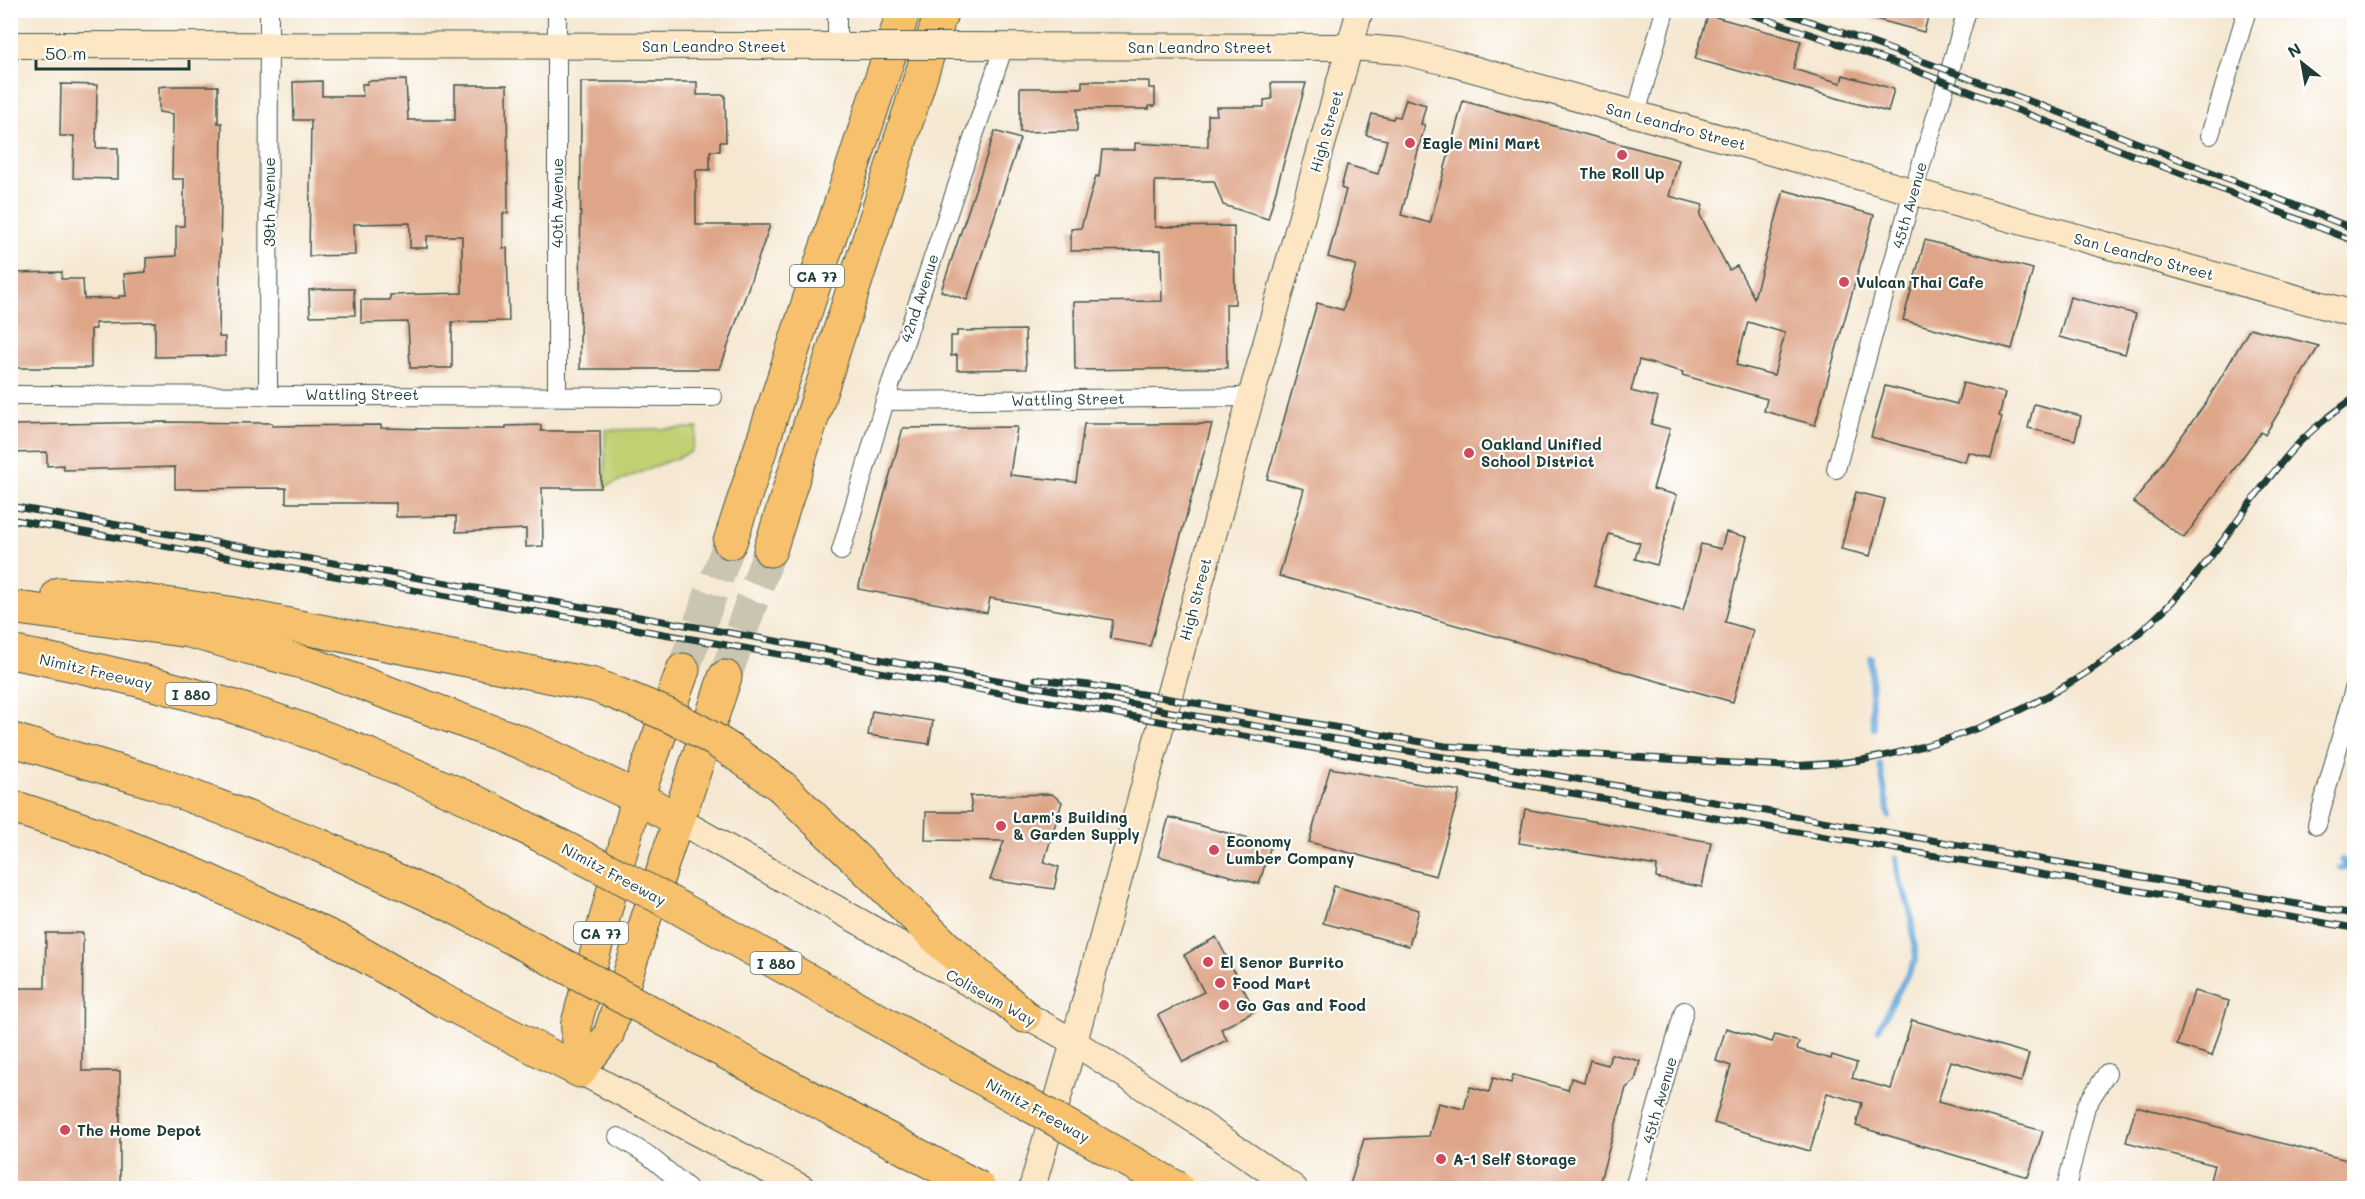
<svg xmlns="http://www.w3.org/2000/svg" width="2365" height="1199" viewBox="0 0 2365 1199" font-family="Mali,sans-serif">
<rect width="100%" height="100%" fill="#fff"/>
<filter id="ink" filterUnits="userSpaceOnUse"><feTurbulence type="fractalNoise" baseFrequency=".0167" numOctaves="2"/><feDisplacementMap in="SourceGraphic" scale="12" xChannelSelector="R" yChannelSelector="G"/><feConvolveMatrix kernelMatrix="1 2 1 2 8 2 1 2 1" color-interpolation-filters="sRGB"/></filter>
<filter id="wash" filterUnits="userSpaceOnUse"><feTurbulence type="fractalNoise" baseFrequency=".008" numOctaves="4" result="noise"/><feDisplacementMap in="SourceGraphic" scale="24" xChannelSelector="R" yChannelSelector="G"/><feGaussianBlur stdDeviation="1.35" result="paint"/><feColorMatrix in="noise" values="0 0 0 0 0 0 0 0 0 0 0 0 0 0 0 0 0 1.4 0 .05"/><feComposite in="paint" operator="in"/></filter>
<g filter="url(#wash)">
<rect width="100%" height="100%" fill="#f5e7d0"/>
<polygon fill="#c1d073" stroke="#708654" stroke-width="1.5" points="698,428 691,452 605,487 605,430"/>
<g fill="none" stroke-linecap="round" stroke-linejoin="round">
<g stroke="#63a7d8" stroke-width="6">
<polyline points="1871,657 1872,713 1874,728"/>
<polyline points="1880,764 1889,816"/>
<polyline points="2342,860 2350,866"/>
<polyline points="2340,868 2350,866"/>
<polyline points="1878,1029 1916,959 1910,908 1899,880 1896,858"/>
</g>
</g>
<g id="blocks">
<g fill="#dea588" fill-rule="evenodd">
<polygon points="1865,10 1930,10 1924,32 1864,16"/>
<polygon points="1708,15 1801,41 1793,69 1841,83 1843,75 1894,89 1888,112 1695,59"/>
<polygon points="406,80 408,120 455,120 455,85 507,85 508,213 503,213 503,248 507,248 509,321 452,322 452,368 410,368 408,322 361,323 361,300 390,300 390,295 462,293 462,236 427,236 427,248 410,248 410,223 354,224 355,255 309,256 311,120 294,120 293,82 322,81 322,96 363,96 362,84 367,84 367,81"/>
<polygon points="1082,81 1149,81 1149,88 1155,88 1155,106 1149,106 1149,109 1077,109 1077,131 1020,132 1020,88 1082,88"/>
<polygon points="581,82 697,82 697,95 725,95 726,142 720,142 720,151 710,151 710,170 696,170 696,225 770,225 720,369 580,369"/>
<polygon points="1271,83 1306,83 1268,219 1223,205 1214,181 1155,181 1155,227 1234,226 1235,304 1226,304 1227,368 1075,370 1074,302 1162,301 1161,250 1071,251 1071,229 1081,228 1096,176 1099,177 1102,150 1135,150 1135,143 1208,147 1208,115 1217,115 1216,107 1264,107 1264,100 1272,99"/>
<polygon points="61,84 97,85 96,148 118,148 118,179 73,178 74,136 60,136"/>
<polygon points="167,86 218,86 218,123 222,123 219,337 225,337 225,356 155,357 155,322 95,323 96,329 91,329 91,368 10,368 10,273 62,272 61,279 83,279 84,299 119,298 119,296 126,296 124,274 146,272 146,258 176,256 176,226 184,226 184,179 172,179 173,114 159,112 159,87"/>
<path d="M1406 99 1426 105 1421 124 1425 125 1401 215 1430 223 1463 101 1679 160 1669 196 1703 205 1700 215 1729 270 1737 266 1754 298 1784 190 1874 215 1815 425 1764 411 1767 399 1682 375 1683 372 1639 360 1631 391 1658 398 1651 424 1670 429 1653 489 1677 495 1657 565 1635 559 1640 543 1609 534 1594 586 1683 611 1701 544 1721 549 1726 532 1747 537 1725 622 1753 630 1733 702 1279 576 1304 489 1267 479 1317 303 1343 310 1356 265 1328 257 1346 190 1341 188 1347 165 1378 174 1387 140 1366 135 1372 114 1393 119 1394 116 1400 117ZM1748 322 1785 333 1774 375 1736 365Z"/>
<polygon points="995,131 1020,139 967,300 941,291"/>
<polygon points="1925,240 2033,269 2012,349 1903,320"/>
<polygon points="320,289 354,289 355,315 310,316 309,290"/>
<polygon points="2070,297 2136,314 2125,354 2059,337"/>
<polygon points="2250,328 2319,346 2265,435 2261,432 2184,538 2134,502 2207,401"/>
<polygon points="1025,330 1026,369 957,370 957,355 951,356 951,336 957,336 957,331"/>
<polygon points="1963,383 2005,393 1999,416 2002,417 1991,458 1968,452 1965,462 1871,437 1885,386 1957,404"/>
<polygon points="2034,404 2081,416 2075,440 2028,428"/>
<polygon points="162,422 272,423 272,426 381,425 381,428 433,429 506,429 506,426 541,425 541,431 600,431 601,488 542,488 543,546 526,547 526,529 456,532 456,516 396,517 396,503 286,503 286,488 175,489 175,467 64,470 63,465 47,466 47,452 14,453 14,425"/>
<polygon points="1084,424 1212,424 1150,646 1110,639 1113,620 990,598 987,613 858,589 903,428 1017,427 1010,475 1076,482"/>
<polygon points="1856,492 1885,499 1870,556 1841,549"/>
<polygon points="872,711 933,721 929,744 868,735"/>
<polygon points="1330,768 1460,791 1436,876 1309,842"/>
<polygon points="1052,794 1062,802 1044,862 1059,867 1054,889 990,880 1004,841 925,840 926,812 972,812 970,796"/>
<polygon points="1525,809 1711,842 1702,887 1656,878 1657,866 1519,843"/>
<polygon points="1169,817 1271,845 1259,884 1158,856"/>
<polygon points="1334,886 1419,910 1409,946 1323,923"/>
<polygon points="46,933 83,933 82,1071 120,1071 120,1188 10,1188 10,988 45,988"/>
<polygon points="1216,937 1255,1011 1221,1029 1227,1040 1183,1062 1158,1015 1204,992 1184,955"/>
<polygon points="2194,991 2229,1001 2212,1056 2177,1045"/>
<polygon points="1912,1020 2029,1054 2021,1082 1951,1061 1938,1102 2043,1131 2028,1177 1856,1126 1862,1103 1827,1093 1810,1151 1714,1123 1731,1066 1716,1061 1726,1028 1772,1042 1775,1035 1799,1042 1797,1049 1831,1059 1832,1055 1857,1063 1852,1078 1891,1089"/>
<polygon points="1611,1054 1640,1061 1635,1081 1626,1088 1598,1188 1349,1188 1364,1139 1429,1136 1438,1103 1464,1109 1470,1087 1489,1092 1493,1078 1511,1083 1513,1075 1568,1090 1571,1078 1584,1082 1590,1060 1608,1065"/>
<polygon points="2136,1106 2355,1162 2355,1188 2208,1188 2214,1165 2126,1142"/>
</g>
</g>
</g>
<g filter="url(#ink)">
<use href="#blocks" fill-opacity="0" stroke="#3f564b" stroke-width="1.5"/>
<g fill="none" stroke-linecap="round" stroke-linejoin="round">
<g stroke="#cac5b1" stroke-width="33" stroke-dasharray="33 16" stroke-linecap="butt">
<polyline points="683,670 730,542"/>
<polyline points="725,677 770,550"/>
</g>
<g stroke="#3f564b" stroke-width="20">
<g id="minor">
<polyline points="837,10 837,46"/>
<polyline points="1636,114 1665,10"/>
<polyline points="2210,135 2247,10"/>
<polyline points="268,394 269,10"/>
<polyline points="10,395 713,397"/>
<polyline points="557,395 557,10"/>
<polyline points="885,401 1251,397"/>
<polyline points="1836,469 1913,191 1947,81 1967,10"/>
<polyline points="841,551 885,401 1004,46"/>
<polyline points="2317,825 2354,689"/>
<polyline points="618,1137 648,1155 688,1188"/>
<polyline points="1634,1188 1684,1011"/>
<polyline points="2066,1188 2086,1106 2107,1073"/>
</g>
</g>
<g stroke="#3f564b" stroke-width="28">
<g id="secondary">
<polyline points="10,45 868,46"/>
<polyline points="955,46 1351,47 1401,51 1451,63 2354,314"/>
<polyline points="678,820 1074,1042 1196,1121 1294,1188"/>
<polyline points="580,1071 802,1188"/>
<polyline points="1032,1188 1074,1042 1251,397 1360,10"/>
</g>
</g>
<g stroke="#3f564b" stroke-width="32">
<g id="trunk">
<polyline points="580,1071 576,1025 637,797"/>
<polyline points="580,1071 608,1036 678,820"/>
</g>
</g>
<g stroke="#3f564b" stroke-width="35">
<g id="motorway">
<polyline points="730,542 904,10"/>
<polyline points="770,550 942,10"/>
<polyline points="59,594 124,598 229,613 594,685"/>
<polyline points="10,607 189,631 316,666 520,742 637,797 678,820 725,677"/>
<path d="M10 652C133 675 251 707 366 754"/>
<polyline points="10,739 157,783 319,845"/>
<polyline points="781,786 945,946 1024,1016"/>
<polyline points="637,797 683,670"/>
<polyline points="10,806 99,835 200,877 339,941 440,999 580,1071"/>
</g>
</g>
<use href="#minor" stroke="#fff" stroke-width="18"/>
<use href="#secondary" stroke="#fce6c4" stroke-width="26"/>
<use href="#trunk" stroke="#f7c06c" stroke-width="30"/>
<use href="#motorway" stroke="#f7c06c" stroke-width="33"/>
<g stroke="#1f3d34" stroke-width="7">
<g id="rail">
<polyline points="1739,10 1904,66 2354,241"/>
<path d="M1776 10C1972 75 2163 153 2354 229"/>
<polyline points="10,506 1139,705 1166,711 1697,799 2354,914"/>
<polyline points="10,519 1414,766 2354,928"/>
<path d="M1036 679 1089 685 1445 746 1785 766C1813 765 1840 764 1867 759 1995 736 2118 672 2200 570 2233 530 2260 485 2295 447 2312 429 2334 412 2354 398"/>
</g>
</g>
<use href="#rail" stroke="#fff" stroke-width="4.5" stroke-dasharray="14" stroke-linecap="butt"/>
<g stroke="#3f564b" stroke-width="28" stroke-linecap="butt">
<polyline id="secondary-bridge" points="868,46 955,46"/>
</g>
<g stroke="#3f564b" stroke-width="35" stroke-linecap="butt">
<g id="motorway-bridge">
<path d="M594 685C625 697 655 708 684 723 719 740 750 764 781 786"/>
<polyline points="366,754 470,799 660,897 1177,1188"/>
<polyline points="319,845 449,904 979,1188"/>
</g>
</g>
<use href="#secondary-bridge" stroke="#fce6c4" stroke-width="26"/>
<use href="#motorway-bridge" stroke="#f7c06c" stroke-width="33"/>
</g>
</g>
<g fill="#d1495b" stroke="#fff" stroke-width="2">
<circle cx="1410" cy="143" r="6"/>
<circle cx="1622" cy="155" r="6"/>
<circle cx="1844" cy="282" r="6"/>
<circle cx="1469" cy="453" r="6"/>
<circle cx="1001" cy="826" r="6"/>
<circle cx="1214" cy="850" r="6"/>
<circle cx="1208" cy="962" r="6"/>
<circle cx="1220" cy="983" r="6"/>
<circle cx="1224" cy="1005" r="6"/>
<circle cx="65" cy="1130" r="6"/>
<circle cx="1441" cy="1159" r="6"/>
</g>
<g text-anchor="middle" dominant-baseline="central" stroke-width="4.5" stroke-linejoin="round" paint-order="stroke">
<g fill="#fff" stroke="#627771" stroke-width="1.5">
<rect x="790" y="265" width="54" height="22" rx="4.5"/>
<rect x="165.5" y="683" width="51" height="22" rx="4.5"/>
<rect x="574" y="922" width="54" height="22" rx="4.5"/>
<rect x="750.5" y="952" width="51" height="22" rx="4.5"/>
</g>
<g font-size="14" font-weight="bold" fill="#1f3d34">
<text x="817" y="276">CA 77</text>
<text x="191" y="694">I 880</text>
<text x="601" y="933">CA 77</text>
<text x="776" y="963">I 880</text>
</g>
<g font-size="15" fill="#1f3d34" stroke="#fff">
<text x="714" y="46">San Leandro Street</text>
<text x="1200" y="47">San Leandro Street</text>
<text transform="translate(1676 126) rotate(15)">San Leandro Street</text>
<text transform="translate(1326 131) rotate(-74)">High Street</text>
<text transform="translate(269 202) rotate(-90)">39th Avenue</text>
<text transform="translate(557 203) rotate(-90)">40th Avenue</text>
<text transform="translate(1909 205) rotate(-74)">45th Avenue</text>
<text transform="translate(2144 256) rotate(15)">San Leandro Street</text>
<text transform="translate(919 298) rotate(-72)">42nd Avenue</text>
<text x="362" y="394">Wattling Street</text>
<text transform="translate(1068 399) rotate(-1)">Wattling Street</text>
<text transform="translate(1195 599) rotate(-75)">High Street</text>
<text transform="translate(96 671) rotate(13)">Nimitz Freeway</text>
<text transform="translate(614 874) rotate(28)">Nimitz Freeway</text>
<text transform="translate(991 997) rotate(29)">Coliseum Way</text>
<text transform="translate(1659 1100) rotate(-74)">45th Avenue</text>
<text transform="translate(1038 1110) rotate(29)">Nimitz Freeway</text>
</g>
<g font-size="15" font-weight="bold" fill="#1f3d34" stroke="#fff" text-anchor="start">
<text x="1422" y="143">Eagle Mini Mart</text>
<text x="1622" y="173" text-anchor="middle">The Roll Up</text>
<text x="1856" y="282">Vulcan Thai Cafe</text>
<text x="1481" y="444">Oakland Unified<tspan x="1481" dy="17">School District</tspan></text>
<text x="1013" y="817">Larm's Building<tspan x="1013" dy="17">&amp; Garden Supply</tspan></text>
<text x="1226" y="841">Economy<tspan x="1226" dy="17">Lumber Company</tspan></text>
<text x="1220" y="962">El Senor Burrito</text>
<text x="1232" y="983">Food Mart</text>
<text x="1236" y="1005">Go Gas and Food</text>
<text x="77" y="1130">The Home Depot</text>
<text x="1453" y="1159">A-1 Self Storage</text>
</g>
</g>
<rect width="2365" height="1199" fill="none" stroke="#fff" stroke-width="36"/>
<g transform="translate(2302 63) rotate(329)" stroke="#ffffff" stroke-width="4.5" paint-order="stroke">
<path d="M0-4.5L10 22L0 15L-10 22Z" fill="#1f3d34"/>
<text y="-9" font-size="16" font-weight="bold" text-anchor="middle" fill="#1f3d34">N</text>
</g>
<path d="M36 60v9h153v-9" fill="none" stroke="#1f3d34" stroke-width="3"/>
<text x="45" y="60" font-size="18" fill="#1f3d34" stroke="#ffffff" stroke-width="4.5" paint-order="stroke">50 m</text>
</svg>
